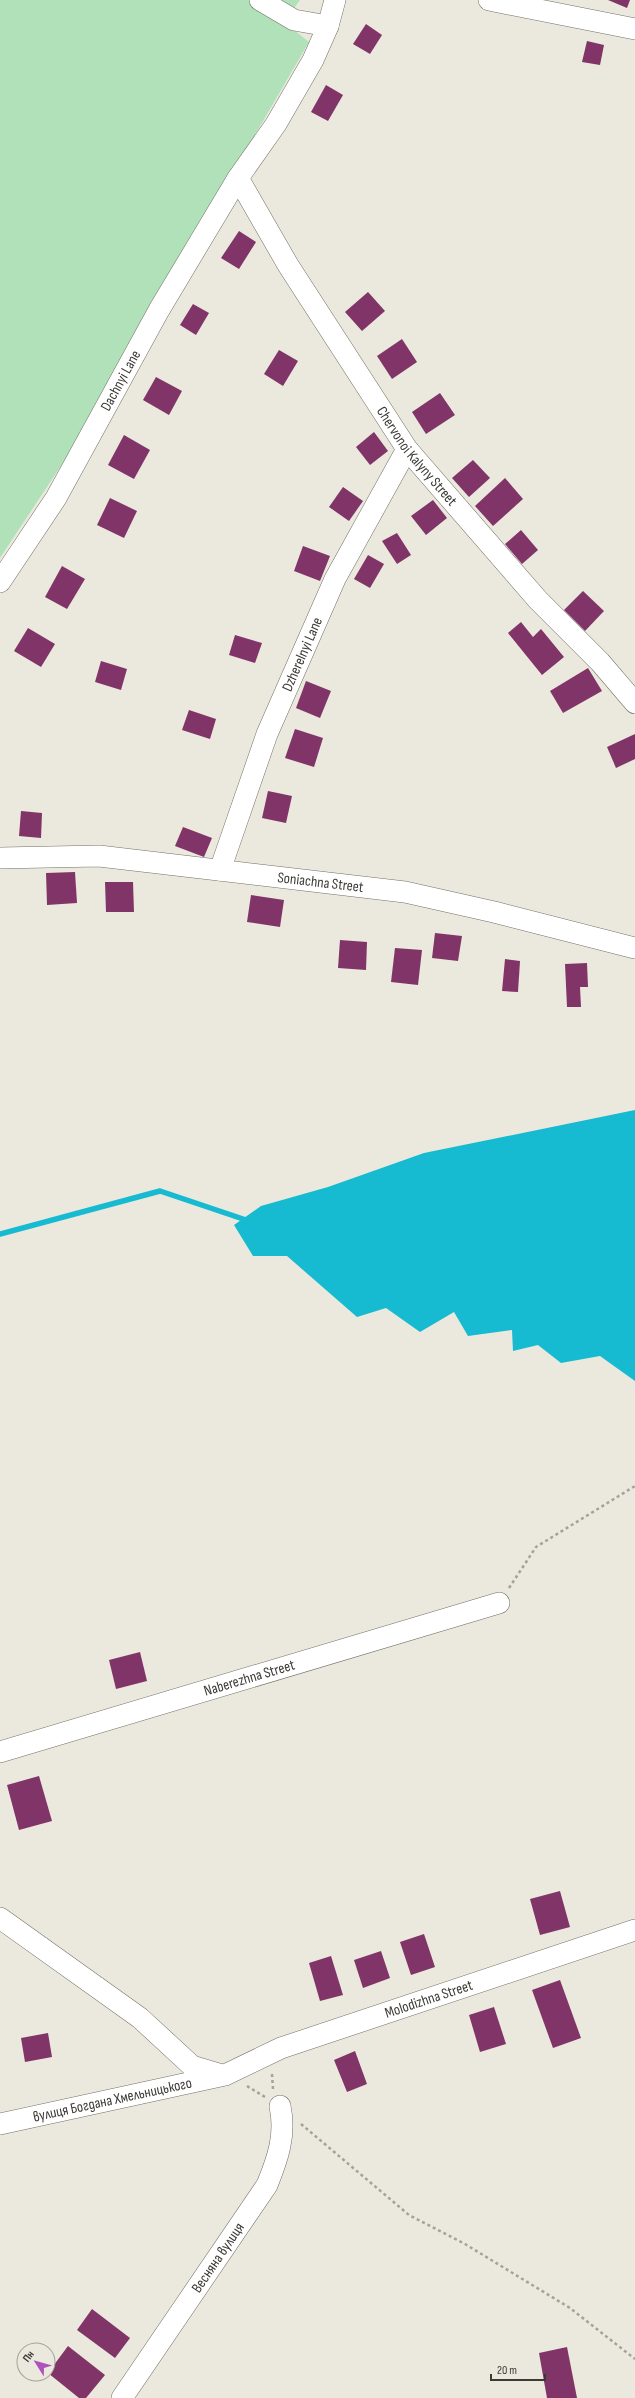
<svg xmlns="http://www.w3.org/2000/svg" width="635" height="2398" viewBox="0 0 635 2398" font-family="'Sofia Sans Condensed',sans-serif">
<rect width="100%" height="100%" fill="#ebe8dd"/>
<polygon fill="#b0e1b9" points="0,0 300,0 284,22 309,42 74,446 0,558"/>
<polygon fill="#16bad1" points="635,1110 635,1381 600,1356 561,1363 538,1345 513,1351 512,1330 468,1336 454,1312 420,1332 386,1308 357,1317 287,1256 253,1256 234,1225 261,1206 328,1187 424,1153"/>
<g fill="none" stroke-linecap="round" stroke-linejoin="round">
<polyline stroke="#16bad1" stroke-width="5.5" points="0,1234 160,1191 249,1221"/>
</g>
<g fill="#803468">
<polygon points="608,0 630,0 627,8"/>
<polygon points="366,24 382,35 370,54 353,44"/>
<polygon points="587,41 604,45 600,65 582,62"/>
<polygon points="326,85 343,95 328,121 311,112"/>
<polygon points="239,231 256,242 239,269 221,258"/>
<polygon points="368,292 385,311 362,331 345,312"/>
<polygon points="193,304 209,313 196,335 180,325"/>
<polygon points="402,339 417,362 392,379 377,356"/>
<polygon points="279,350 298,361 283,386 264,374"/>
<polygon points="156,377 182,391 169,415 143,400"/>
<polygon points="440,393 455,415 426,434 412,412"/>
<polygon points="374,432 388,451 370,465 356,447"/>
<polygon points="124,435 150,450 134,479 108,465"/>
<polygon points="473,460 490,478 469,497 452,478"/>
<polygon points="505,478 523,499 493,526 475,506"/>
<polygon points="343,487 363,501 349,521 329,507"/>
<polygon points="110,498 137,511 124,538 97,525"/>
<polygon points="433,500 447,518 426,535 411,516"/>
<polygon points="521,530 538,550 522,564 505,544"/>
<polygon points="397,533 411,555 397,564 382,541"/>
<polygon points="303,546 330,556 320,581 294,571"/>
<polygon points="368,555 384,564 370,588 354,579"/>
<polygon points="62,566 85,579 67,609 45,597"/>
<polygon points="583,591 604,611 585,631 564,610"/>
<polygon points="521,622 533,637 541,629 564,657 542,675 508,633"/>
<polygon points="28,628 55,644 41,667 14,651"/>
<polygon points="235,635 262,643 255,663 229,655"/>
<polygon points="101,661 127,669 121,690 95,682"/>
<polygon points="588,668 602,691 563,713 550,691"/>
<polygon points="306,681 331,691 320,718 296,708"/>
<polygon points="189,710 216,719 210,739 182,730"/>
<polygon points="295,729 323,738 314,767 285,758"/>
<polygon points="635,734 635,759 616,768 607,747"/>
<polygon points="268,791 292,796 286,823 262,818"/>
<polygon points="21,811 42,813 41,838 19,836"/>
<polygon points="183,827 212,838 204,857 175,846"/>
<polygon points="75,872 77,903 47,905 46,873"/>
<polygon points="105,882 133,882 134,912 106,912"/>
<polygon points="251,895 284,900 280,927 247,922"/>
<polygon points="435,933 462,936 458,961 432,958"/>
<polygon points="340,940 367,942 366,970 338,968"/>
<polygon points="395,948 422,950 418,985 391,982"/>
<polygon points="505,959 520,961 518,992 502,991"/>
<polygon points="587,963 588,987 580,987 581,1007 567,1007 565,964"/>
<polygon points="140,1652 147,1681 116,1689 109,1660"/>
<polygon points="39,1776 52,1821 19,1830 7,1785"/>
<polygon points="560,1891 570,1927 540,1935 530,1899"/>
<polygon points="424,1934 435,1967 411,1975 400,1942"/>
<polygon points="381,1951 390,1978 363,1988 354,1960"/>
<polygon points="331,1956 343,1995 320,2001 309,1963"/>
<polygon points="560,1980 581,2038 553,2048 532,1990"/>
<polygon points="494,2007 506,2044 480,2052 469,2015"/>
<polygon points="48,2033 52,2057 25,2062 21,2038"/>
<polygon points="355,2051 367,2084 347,2092 334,2060"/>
<polygon points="92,2309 130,2338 115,2358 77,2330"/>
<polygon points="68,2346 105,2375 86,2398 79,2398 48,2373"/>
<polygon points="567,2347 577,2398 547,2398 539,2353"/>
</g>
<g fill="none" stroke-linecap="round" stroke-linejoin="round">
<g stroke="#737066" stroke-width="22">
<g id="minor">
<polyline points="260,0 294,20 328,26"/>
<polyline points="489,0 635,29"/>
<path id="s1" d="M238 178 288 265 407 449 538 600 600 662 635 703"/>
<path id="s2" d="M0 582 56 498 159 310 238 178 276 124 313 60 328 26 335 0"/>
<path id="s3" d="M0 858 99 856 405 892 494 912 635 948"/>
<path id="s4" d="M220 870 267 734 335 579 407 449"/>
<path id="s5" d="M0 1752 499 1603"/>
<polyline points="0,1918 140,2018 192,2066 222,2075"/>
<path id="s6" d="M0 2124 225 2075 281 2048 635 1930"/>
<path id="s7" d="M122 2398 267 2185C278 2158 286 2135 280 2106"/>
</g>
</g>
<g stroke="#a4a29a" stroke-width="2.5" stroke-dasharray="3 3" stroke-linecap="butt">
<polyline points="509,1588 536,1547 635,1486"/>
<polyline points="272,2074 273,2089"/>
<polyline points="247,2086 265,2097"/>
<polyline points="301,2124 409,2215 465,2244 570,2308 635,2359"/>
</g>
<use href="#minor" stroke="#fff" stroke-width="21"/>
</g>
<g text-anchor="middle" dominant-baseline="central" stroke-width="4" stroke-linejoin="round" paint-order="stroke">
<g font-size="15" fill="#3c3a36" stroke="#ebe8dd">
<text stroke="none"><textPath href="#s2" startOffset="235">Dachnyi Lane</textPath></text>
<text stroke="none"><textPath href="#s1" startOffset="331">Chervonoi Kalyny Street</textPath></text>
<text stroke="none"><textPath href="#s4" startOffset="231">Dzherelnyi Lane</textPath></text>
<text stroke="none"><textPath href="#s3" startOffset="322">Soniachna Street</textPath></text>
<text stroke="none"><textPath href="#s5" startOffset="260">Naberezhna Street</textPath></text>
<text stroke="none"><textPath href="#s6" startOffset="448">Molodizhna Street</textPath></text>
<text stroke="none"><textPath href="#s6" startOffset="115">вулиця Богдана Хмельницького</textPath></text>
<text stroke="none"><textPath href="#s7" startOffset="170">Весняна вулиця</textPath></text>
</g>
</g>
<g transform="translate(36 2362) rotate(307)"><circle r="19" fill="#ebe8dd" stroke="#a5a29a"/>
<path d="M0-3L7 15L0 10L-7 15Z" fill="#af52bc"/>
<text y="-6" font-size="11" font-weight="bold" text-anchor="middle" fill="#3c3a36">Пн</text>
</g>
<path d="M491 2374v6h54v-6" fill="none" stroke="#3c3a36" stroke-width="2"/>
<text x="497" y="2374" font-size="12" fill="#3c3a36" stroke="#ebe8dd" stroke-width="3" paint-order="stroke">20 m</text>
</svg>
